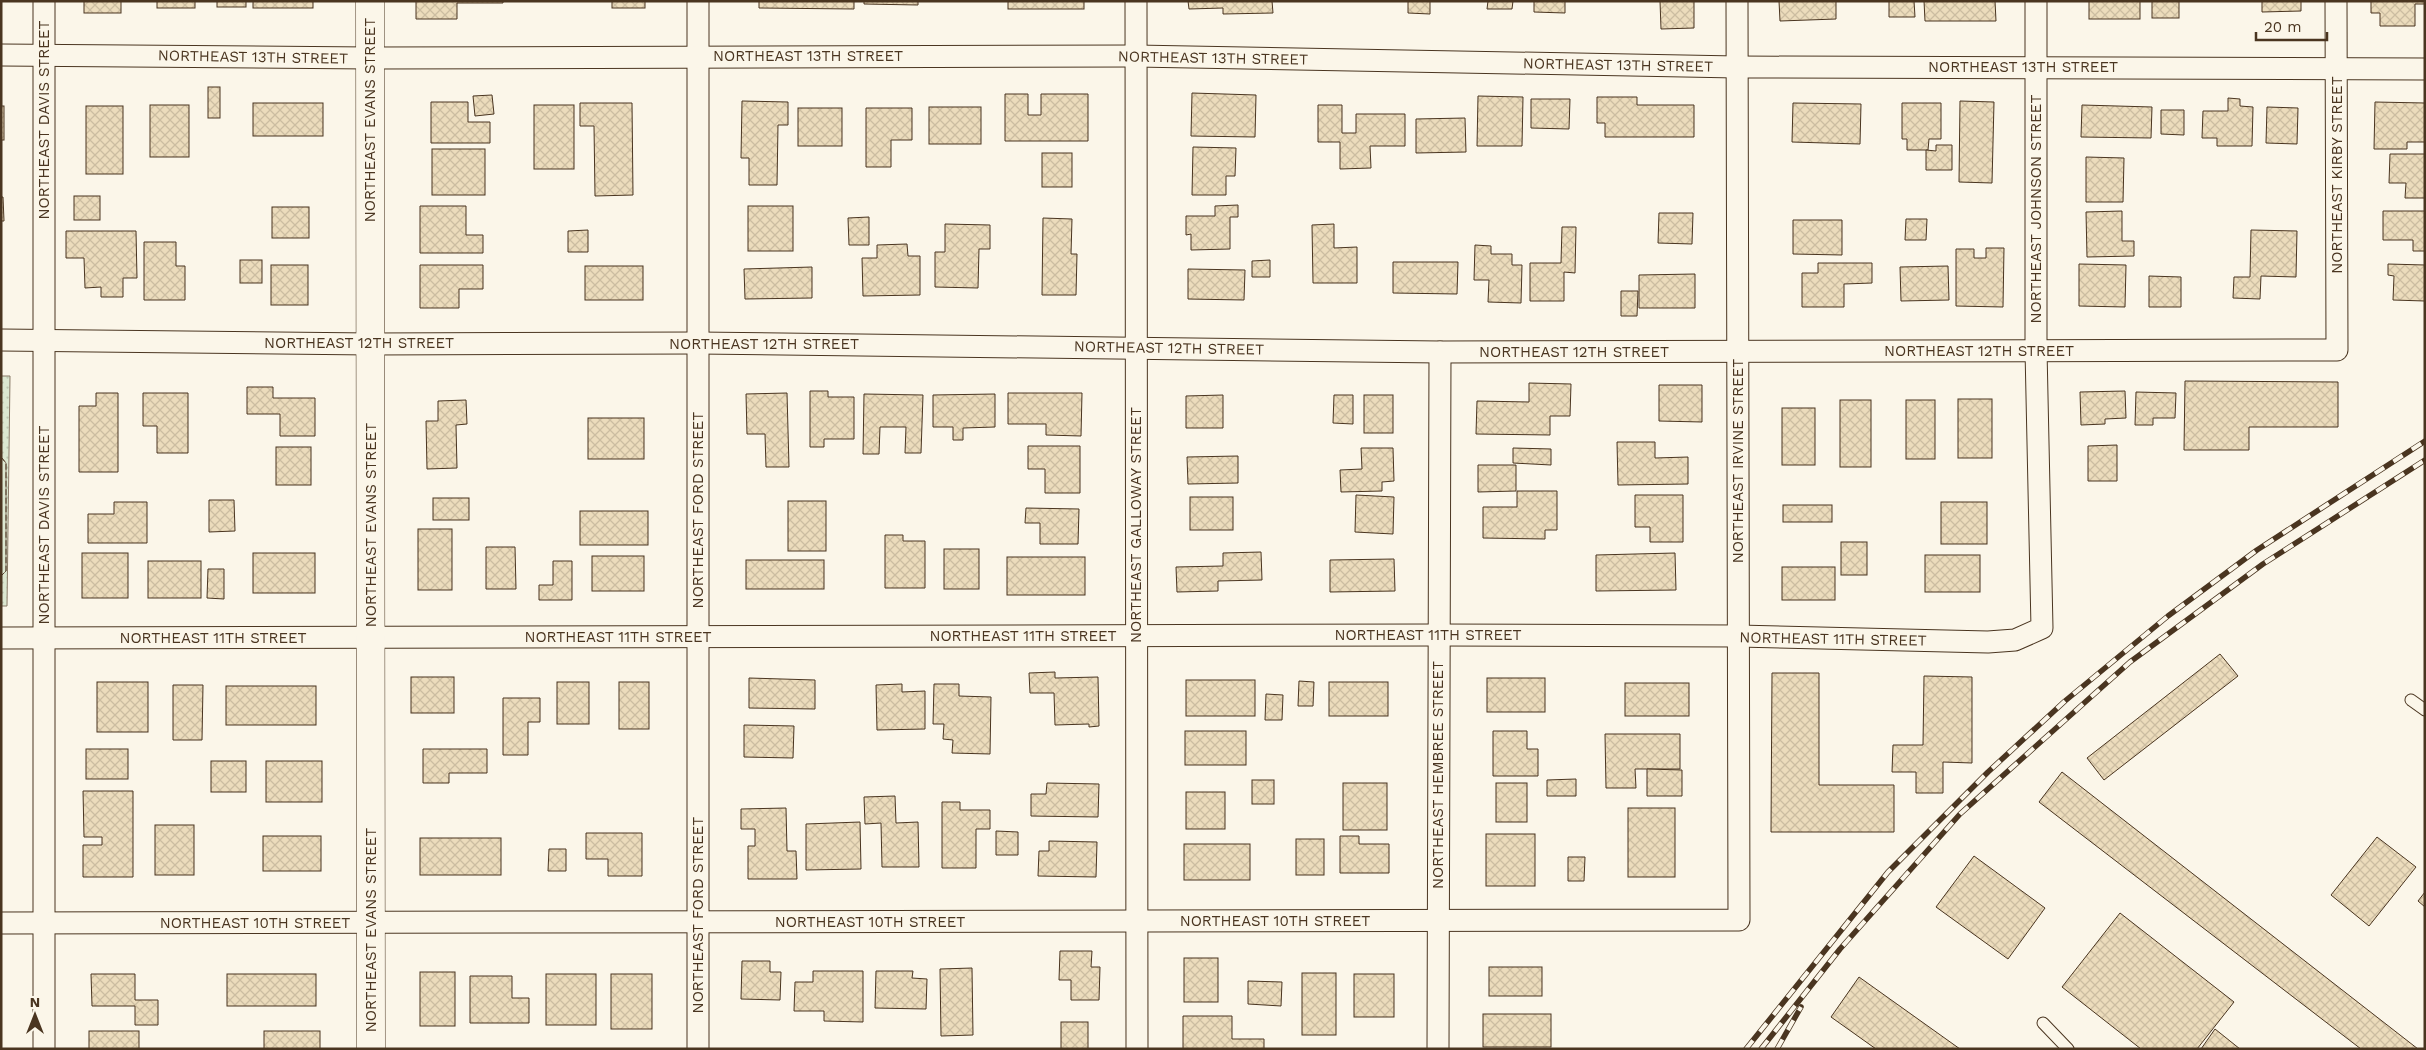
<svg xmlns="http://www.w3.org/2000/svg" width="2426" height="1050" viewBox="0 0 2426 1050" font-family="'Work Sans',sans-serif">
<defs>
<pattern id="park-dots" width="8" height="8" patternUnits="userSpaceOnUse" patternTransform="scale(1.25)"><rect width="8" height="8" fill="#dce7d0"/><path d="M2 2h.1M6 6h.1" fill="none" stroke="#bec7b2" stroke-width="1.8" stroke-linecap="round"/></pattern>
<pattern id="building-cross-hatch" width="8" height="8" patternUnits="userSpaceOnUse" patternTransform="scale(1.25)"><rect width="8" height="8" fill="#ecdcbc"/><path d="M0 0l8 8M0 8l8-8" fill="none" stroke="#ccbda1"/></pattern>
</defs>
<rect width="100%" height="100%" fill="#fbf6e9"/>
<polygon fill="url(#park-dots)" stroke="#887966" points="1,376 10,376 7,606 1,606"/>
<polygon fill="#dce7d0" stroke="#887966" points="1,457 6,463 6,571 1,576"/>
<g fill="url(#building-cross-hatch)" stroke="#4a3520">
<rect x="84" y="1" width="37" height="12"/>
<rect x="157" y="1" width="38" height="7"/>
<rect x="217" y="1" width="29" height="6"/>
<rect x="253" y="1" width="60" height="7"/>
<polygon points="416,1 503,1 503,3 457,3 457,19 416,19"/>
<rect x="612" y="1" width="33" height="7"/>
<polygon points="759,1 854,1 854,9 759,8"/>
<polygon points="864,1 918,1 918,5 864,4"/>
<rect x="1008" y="1" width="76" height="8"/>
<polygon points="1188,1 1272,1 1273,13 1223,14 1223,8 1189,9"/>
<polygon points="1408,1 1430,1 1430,14 1408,13"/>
<polygon points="1476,1 1513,1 1512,9 1487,9 1488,1"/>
<polygon points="1534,1 1565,1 1565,13 1534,12"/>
<polygon points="1660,1 1694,1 1694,28 1661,29"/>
<polygon points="1779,1 1836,1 1836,19 1780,21"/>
<polygon points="1889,1 1914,1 1915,17 1889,17"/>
<polygon points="1924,1 1995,1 1996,21 1925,21"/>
<rect x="2089" y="1" width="51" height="18"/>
<rect x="2152" y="1" width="27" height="17"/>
<polygon points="2262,1 2301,1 2301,11 2262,12"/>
<polygon points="2371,1 2425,1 2425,4 2415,4 2415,26 2380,26 2380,13 2371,13"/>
<rect x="208" y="87" width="12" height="31"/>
<polygon points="1192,93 1256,95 1255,137 1191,136"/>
<polygon points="1005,94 1028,94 1028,115 1041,115 1041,94 1088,94 1088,141 1005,141"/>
<polygon points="492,95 494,114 475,116 473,96"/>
<polygon points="1478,96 1523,97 1522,146 1477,146"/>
<polygon points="1597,97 1637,97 1637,105 1694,105 1694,137 1605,137 1605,123 1597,123"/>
<polygon points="2228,98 2240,99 2240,106 2253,107 2252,146 2217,146 2217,138 2202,138 2203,111 2228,111"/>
<polygon points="1531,99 1570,99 1569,129 1531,128"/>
<polygon points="742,101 788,102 788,125 778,125 777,185 749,185 749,158 741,158"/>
<polygon points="1960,101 1994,102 1992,183 1959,182"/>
<polygon points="431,102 468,102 468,122 490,122 490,143 431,143"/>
<polygon points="2375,102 2425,103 2425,142 2407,142 2407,149 2374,149"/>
<rect x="253" y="103" width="70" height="33"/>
<polygon points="580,103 632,103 633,195 595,196 594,126 580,126"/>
<polygon points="1793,103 1861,104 1860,144 1792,142"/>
<polygon points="1902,103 1941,103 1941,139 1929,139 1928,150 1907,150 1907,139 1902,139"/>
<rect x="150" y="105" width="39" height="52"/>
<rect x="534" y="105" width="40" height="64"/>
<polygon points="1318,105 1342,105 1342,133 1356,133 1356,114 1405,114 1405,146 1370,146 1371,168 1340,169 1340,142 1318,142"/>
<polygon points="2082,105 2152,107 2151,138 2081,137"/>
<rect x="1" y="106" width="3" height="34"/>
<rect x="86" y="106" width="37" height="68"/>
<rect x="929" y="107" width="52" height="37"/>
<polygon points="2267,107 2298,108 2297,144 2266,143"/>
<rect x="798" y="108" width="44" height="38"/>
<polygon points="866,108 912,108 912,140 891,140 891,167 866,167"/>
<polygon points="2161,110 2184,110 2184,135 2161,134"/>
<polygon points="1465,118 1466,152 1416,153 1416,119"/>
<polygon points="1936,145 1952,145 1952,170 1926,170 1926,150 1936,151"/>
<polygon points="1193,147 1236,148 1235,176 1226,176 1226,195 1192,195"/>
<rect x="432" y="149" width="53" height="46"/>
<rect x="1042" y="153" width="30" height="34"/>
<polygon points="2390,154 2425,154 2425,198 2405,198 2406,183 2389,183"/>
<polygon points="2086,157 2124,158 2123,202 2086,202"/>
<rect x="74" y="196" width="26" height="24"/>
<polygon points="1,197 3,197 4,221 1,221"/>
<polygon points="1238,205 1238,217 1230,217 1230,249 1191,250 1191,234 1186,235 1186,216 1215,216 1215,206"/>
<polygon points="420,206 466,206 466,235 483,235 483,253 420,253"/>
<rect x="748" y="206" width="45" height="45"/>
<rect x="272" y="207" width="37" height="31"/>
<polygon points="2122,211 2122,241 2134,241 2134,256 2087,257 2086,212"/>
<polygon points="2383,211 2425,211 2425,251 2413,251 2413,240 2383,240"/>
<polygon points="1659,213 1693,213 1692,244 1658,243"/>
<polygon points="869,217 869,245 849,245 848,218"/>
<polygon points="1043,218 1072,219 1071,254 1077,254 1076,295 1042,295"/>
<polygon points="1906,219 1927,219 1926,240 1905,240"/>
<polygon points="1793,220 1842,220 1842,255 1793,254"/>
<polygon points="945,224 990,225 990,249 979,249 978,288 935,287 935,252 945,252"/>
<polygon points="1334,224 1334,248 1357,247 1357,283 1313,283 1312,225"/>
<polygon points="1562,227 1576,227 1575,273 1564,272 1564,301 1530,301 1530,263 1561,263"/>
<polygon points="588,230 588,252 568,252 568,231"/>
<polygon points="2251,230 2297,231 2296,277 2261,276 2260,299 2233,298 2234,277 2250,277"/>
<polygon points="66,231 136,231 137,278 123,278 123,297 101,297 101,287 85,288 84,258 66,258"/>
<polygon points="144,242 176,242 176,266 185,266 185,300 144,300"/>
<polygon points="907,244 908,256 920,256 920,295 863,296 862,258 877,258 877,245"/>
<polygon points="1475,245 1491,246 1491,254 1512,254 1512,265 1522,265 1521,303 1488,302 1489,280 1474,280"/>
<polygon points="1986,248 2004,248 2003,307 1956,306 1956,249 1974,249 1974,258 1986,258"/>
<rect x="240" y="260" width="22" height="23"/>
<polygon points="1270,260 1270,277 1252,277 1252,261"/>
<polygon points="1393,262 1458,262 1457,294 1393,293"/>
<polygon points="1818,263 1872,263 1872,283 1844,284 1844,307 1802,307 1802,273 1818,273"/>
<polygon points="2079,264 2126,265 2125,307 2079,306"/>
<polygon points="2388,264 2425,265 2425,301 2393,300 2394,276 2388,275"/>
<rect x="271" y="265" width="37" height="40"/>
<polygon points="420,265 483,265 483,289 459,289 459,308 420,308"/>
<rect x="585" y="266" width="58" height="34"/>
<polygon points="1948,266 1949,300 1901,301 1900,267"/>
<polygon points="812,267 812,298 745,299 744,269"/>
<polygon points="1188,269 1245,270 1244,300 1188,299"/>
<polygon points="1695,274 1695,308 1639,308 1639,275"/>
<polygon points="2149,276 2181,277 2181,307 2149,307"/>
<polygon points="1621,291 1638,291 1637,316 1621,316"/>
<polygon points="2185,381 2338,382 2338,427 2249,427 2249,450 2184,450"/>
<polygon points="1529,383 1571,384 1570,416 1550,416 1550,435 1476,434 1477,401 1529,402"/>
<polygon points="1659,385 1702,385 1702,422 1659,421"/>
<polygon points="247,387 273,387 273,398 315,398 315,436 280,436 280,414 247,414"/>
<polygon points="810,391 828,391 828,397 854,397 854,439 824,439 824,447 810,447"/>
<polygon points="2125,391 2126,418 2105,419 2105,424 2081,425 2080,392"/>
<polygon points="2136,392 2176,393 2175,418 2153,418 2153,425 2135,425"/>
<polygon points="96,393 118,393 118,472 79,472 79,406 96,406"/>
<polygon points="143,393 188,393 188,453 157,453 157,426 143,426"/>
<polygon points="787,393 789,467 766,467 765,434 747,434 746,394"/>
<polygon points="1008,393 1082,393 1081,436 1046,435 1046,424 1008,424"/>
<polygon points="864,394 923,395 921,453 905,453 906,427 880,427 879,454 863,454"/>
<polygon points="995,394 995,427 963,428 963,440 953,440 953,427 933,427 933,395"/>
<polygon points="1223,395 1223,428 1186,428 1186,396"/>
<polygon points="1334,395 1353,395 1353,424 1333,423"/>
<rect x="1364" y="395" width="29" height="38"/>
<rect x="1958" y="399" width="34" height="59"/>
<polygon points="466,400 467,424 456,425 457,468 427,469 426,421 438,421 438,401"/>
<rect x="1840" y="400" width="31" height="67"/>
<rect x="1906" y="400" width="29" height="59"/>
<rect x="1782" y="408" width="33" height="57"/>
<rect x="588" y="418" width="56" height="41"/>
<polygon points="1617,442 1655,442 1655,458 1688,457 1688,484 1618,485"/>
<polygon points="2117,445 2117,481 2088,481 2088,446"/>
<polygon points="1028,446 1080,446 1080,493 1045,493 1045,469 1028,469"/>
<rect x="276" y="447" width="35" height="38"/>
<polygon points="1361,448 1393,448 1394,481 1382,482 1382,491 1341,492 1340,470 1362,469"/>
<polygon points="1513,448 1551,449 1551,465 1513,463"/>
<polygon points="1238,456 1238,483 1188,484 1187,457"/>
<polygon points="1478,465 1516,465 1516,491 1478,492"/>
<polygon points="1517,491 1557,491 1557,530 1545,530 1545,539 1483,538 1483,507 1517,507"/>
<polygon points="1356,495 1394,497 1393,534 1355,532"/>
<polygon points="1635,495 1683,495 1683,542 1650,542 1650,527 1635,527"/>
<rect x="1190" y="497" width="43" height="33"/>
<rect x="433" y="498" width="36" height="22"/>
<polygon points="209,500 234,500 235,531 209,532"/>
<rect x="788" y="501" width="38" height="50"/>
<polygon points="114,502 147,502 147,543 88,543 88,514 114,514"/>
<rect x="1941" y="502" width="46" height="42"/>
<rect x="1783" y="505" width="49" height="17"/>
<polygon points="1026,508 1079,509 1078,544 1040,544 1040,523 1025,523"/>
<rect x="580" y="511" width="68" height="34"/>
<rect x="418" y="529" width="34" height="61"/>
<polygon points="885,535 903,535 903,541 925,541 925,588 885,588"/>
<rect x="1841" y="542" width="26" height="33"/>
<polygon points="486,547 515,547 516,589 486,589"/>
<rect x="944" y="549" width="35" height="40"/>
<polygon points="1261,552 1262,580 1218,581 1218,591 1177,592 1176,567 1223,566 1223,553"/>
<rect x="82" y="553" width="46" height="45"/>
<rect x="253" y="553" width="62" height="40"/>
<polygon points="1675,553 1676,590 1596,591 1596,555"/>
<rect x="1925" y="555" width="55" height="37"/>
<rect x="592" y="556" width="52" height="35"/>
<rect x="1007" y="557" width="78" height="38"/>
<polygon points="1394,559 1395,591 1330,592 1330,560"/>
<rect x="746" y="560" width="78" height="29"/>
<rect x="148" y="561" width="53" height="37"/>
<polygon points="553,561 572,561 572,600 539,600 539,585 553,585"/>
<rect x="1782" y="567" width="53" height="33"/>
<polygon points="208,569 224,569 224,599 207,598"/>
<polygon points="2220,654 2238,676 2104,780 2087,758"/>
<polygon points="1055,672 1055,678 1098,677 1099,726 1089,727 1089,724 1055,725 1054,693 1030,693 1029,673"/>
<polygon points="1772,673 1819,673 1819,785 1894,785 1894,832 1771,832"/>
<polygon points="1924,676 1972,677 1972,763 1943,762 1943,793 1916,793 1916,772 1892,772 1893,745 1923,745"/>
<rect x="411" y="677" width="43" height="36"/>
<polygon points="749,678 815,680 815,709 749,708"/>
<rect x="1487" y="678" width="58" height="34"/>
<rect x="1186" y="680" width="69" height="36"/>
<polygon points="1299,681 1314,682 1313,706 1298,706"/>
<rect x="97" y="682" width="51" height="50"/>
<rect x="557" y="682" width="32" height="42"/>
<rect x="619" y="682" width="30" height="47"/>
<rect x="1329" y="682" width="59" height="34"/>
<rect x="1625" y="683" width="64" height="33"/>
<polygon points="902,684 902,692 925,691 925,729 877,730 876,685"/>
<polygon points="934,684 959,684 959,696 991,697 990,754 952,753 953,740 943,739 944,724 933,724"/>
<polygon points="173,685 203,685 202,740 173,740"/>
<rect x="226" y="686" width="90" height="39"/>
<polygon points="1266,694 1283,695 1282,720 1265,720"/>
<polygon points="503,698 540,698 540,722 528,722 528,755 503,755"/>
<polygon points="744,725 794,726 793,758 744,757"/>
<rect x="1185" y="731" width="61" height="34"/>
<polygon points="1493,731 1527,731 1527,749 1538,749 1538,776 1493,776"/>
<polygon points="1605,734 1680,734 1680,769 1635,769 1636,788 1606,788"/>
<rect x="86" y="749" width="42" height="30"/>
<polygon points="423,749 487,749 487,773 449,773 449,783 423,783"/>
<rect x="211" y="761" width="35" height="31"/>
<rect x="266" y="761" width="56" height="41"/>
<polygon points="1647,769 1682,770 1682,796 1647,796"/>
<polygon points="2062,772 2418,1049 2361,1049 2039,802"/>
<polygon points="1576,779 1576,796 1547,796 1547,780"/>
<rect x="1252" y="780" width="22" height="24"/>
<polygon points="1047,783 1099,784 1098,817 1031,816 1031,794 1046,794"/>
<rect x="1343" y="783" width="44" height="47"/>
<rect x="1496" y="783" width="31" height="39"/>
<polygon points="83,791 133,791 133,877 83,877 83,845 102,845 102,837 84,837"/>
<rect x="1186" y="792" width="39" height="37"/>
<polygon points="895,796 896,823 918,822 919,867 882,867 881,823 865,824 864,797"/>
<polygon points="942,802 960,802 960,810 990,810 990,829 976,829 976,868 942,868"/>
<polygon points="786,808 787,851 796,851 797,879 748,879 748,846 755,846 755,829 741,829 741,809"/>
<rect x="1628" y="808" width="47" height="69"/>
<polygon points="860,822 861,869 806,870 806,824"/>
<rect x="155" y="825" width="39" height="50"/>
<polygon points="996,831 1018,832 1018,855 996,855"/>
<polygon points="586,833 642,833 642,876 608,876 608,859 586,859"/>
<rect x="1486" y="834" width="49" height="52"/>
<rect x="263" y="836" width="58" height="35"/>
<polygon points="1340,836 1359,836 1359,844 1389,844 1389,873 1340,873"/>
<polygon points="2377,837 2416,867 2369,926 2331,895"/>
<rect x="420" y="838" width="81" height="37"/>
<rect x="1296" y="839" width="28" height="36"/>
<polygon points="1049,841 1097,842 1096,877 1038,876 1039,851 1049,851"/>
<rect x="1184" y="844" width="66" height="36"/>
<polygon points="549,849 566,849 566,871 548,871"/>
<polygon points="1974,856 2045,908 2008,959 1936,907"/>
<polygon points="1568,857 1585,857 1584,881 1568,881"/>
<polygon points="2425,892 2425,907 2418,901"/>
<polygon points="2120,913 2234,1002 2197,1049 2141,1049 2062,987"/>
<polygon points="1060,951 1092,951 1091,967 1100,967 1099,1000 1071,1000 1071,980 1059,980"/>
<rect x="1184" y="958" width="34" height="44"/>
<polygon points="742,961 770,961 770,972 781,972 780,1000 741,999"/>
<rect x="1489" y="967" width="53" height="29"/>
<polygon points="972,968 973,1035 941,1036 940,969"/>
<polygon points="813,971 863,971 863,1022 824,1021 824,1011 794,1011 795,982 813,982"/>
<polygon points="876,971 913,971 912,978 927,979 926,1009 875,1008"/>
<rect x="420" y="972" width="35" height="54"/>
<rect x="1302" y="973" width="34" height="62"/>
<polygon points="91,974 135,974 135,1000 158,1000 158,1025 135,1025 135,1006 92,1006"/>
<rect x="227" y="974" width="89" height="32"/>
<rect x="546" y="974" width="50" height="51"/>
<rect x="611" y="974" width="41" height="55"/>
<rect x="1354" y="974" width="40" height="43"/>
<polygon points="470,976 512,976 512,998 529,998 529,1023 470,1023"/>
<polygon points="1859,977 1960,1049 1876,1049 1831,1017"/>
<polygon points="1248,981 1282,982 1281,1006 1248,1004"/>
<rect x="1483" y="1014" width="68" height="33"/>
<polygon points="1183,1016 1232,1016 1232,1039 1264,1039 1264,1049 1183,1049"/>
<rect x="1061" y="1022" width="27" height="27"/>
<polygon points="2215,1029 2240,1049 2201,1049"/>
<rect x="89" y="1031" width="50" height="18"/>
<rect x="264" y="1031" width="56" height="18"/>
</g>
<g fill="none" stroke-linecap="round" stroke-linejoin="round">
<g stroke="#4a3520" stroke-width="13">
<g id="lane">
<polyline points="2411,700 2425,710"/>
<polyline points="2043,1023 2068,1049"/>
</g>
</g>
<g stroke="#4a3520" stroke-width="23">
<g id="street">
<polyline points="44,1 44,1049"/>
<polyline points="698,1 698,1049"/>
<polyline points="1136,1 1137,1049"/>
<polyline points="1,55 370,58 1136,56 1737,67 2425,69"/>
<polyline points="1,340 371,344 698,343 1440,352 2337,350 2336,1"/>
<polyline points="1,638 1439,635 1738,636 1988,642 2015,640 2042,628 2036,350 2036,1"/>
<polyline points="1,923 1739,920 1737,1"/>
<polyline points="1438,1049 1440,352"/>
</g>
</g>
<g stroke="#4a3520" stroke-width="29">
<polyline id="secondary" points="370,1 371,1049"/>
</g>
<use href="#lane" stroke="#fbf6e9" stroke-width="11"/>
<use href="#street" stroke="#fbf6e9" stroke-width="21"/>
<use href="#secondary" stroke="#fbf6e9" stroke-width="28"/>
<g stroke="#4a3520" stroke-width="5.5">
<g id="rail">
<polyline points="1746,1049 1888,872 1988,772 2065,701 2168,616 2257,550 2425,441"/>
<polyline points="1761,1049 1840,949 1960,814 2130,662 2263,564 2425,460"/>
<polyline points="1777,1049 1801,1007"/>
</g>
</g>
<use href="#rail" stroke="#fbf6e9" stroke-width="4" stroke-dasharray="11" stroke-linecap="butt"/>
<polyline stroke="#4a3520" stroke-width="1" stroke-dasharray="6 2.5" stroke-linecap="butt" points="1,457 6,463 6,571 1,576"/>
</g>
<g text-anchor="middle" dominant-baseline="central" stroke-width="4" stroke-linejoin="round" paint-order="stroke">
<g font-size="15" fill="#4a3520" stroke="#fbf6e9">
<text x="808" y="56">NORTHEAST 13TH STREET</text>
<text transform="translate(253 57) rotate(1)">NORTHEAST 13TH STREET</text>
<text transform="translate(1213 58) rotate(1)">NORTHEAST 13TH STREET</text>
<text transform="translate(1618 65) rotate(1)">NORTHEAST 13TH STREET</text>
<text x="2023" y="67">NORTHEAST 13TH STREET</text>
<text transform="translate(44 120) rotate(-90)">NORTHEAST DAVIS STREET</text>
<text transform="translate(370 120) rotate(-90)">NORTHEAST EVANS STREET</text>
<text transform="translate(2337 175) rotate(-90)">NORTHEAST KIRBY STREET</text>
<text transform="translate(2036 209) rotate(-90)">NORTHEAST JOHNSON STREET</text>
<text x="359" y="343">NORTHEAST 12TH STREET</text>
<text x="764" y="344">NORTHEAST 12TH STREET</text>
<text transform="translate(1169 348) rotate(1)">NORTHEAST 12TH STREET</text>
<text x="1979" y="351">NORTHEAST 12TH STREET</text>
<text x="1574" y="352">NORTHEAST 12TH STREET</text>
<text transform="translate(1738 461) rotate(-90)">NORTHEAST IRVINE STREET</text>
<text transform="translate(698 510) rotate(-90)">NORTHEAST FORD STREET</text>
<text transform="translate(44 525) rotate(-90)">NORTHEAST DAVIS STREET</text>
<text transform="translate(371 525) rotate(-90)">NORTHEAST EVANS STREET</text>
<text transform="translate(1136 525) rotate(-90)">NORTHEAST GALLOWAY STREET</text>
<text x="1428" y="635">NORTHEAST 11TH STREET</text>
<text x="1023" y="636">NORTHEAST 11TH STREET</text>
<text x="618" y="637">NORTHEAST 11TH STREET</text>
<text x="213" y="638">NORTHEAST 11TH STREET</text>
<text transform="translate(1833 639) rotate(1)">NORTHEAST 11TH STREET</text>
<text transform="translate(1438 775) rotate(-90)">NORTHEAST HEMBREE STREET</text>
<text transform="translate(698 915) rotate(-90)">NORTHEAST FORD STREET</text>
<text x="1275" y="921">NORTHEAST 10TH STREET</text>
<text x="870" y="922">NORTHEAST 10TH STREET</text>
<text x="255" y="923">NORTHEAST 10TH STREET</text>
<text transform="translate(371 930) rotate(-90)">NORTHEAST EVANS STREET</text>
</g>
</g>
<rect width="2426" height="1050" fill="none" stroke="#4a3520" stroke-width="5"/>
<g transform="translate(35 1015)" stroke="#fbf6e9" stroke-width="4" paint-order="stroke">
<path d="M0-4L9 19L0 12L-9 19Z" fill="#4a3520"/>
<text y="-8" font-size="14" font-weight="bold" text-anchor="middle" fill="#4a3520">N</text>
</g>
<path d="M2256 32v8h71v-8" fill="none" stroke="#4a3520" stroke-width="2.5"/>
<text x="2264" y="32" font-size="15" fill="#4a3520" stroke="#fbf6e9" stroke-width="4" paint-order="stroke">20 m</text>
</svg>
